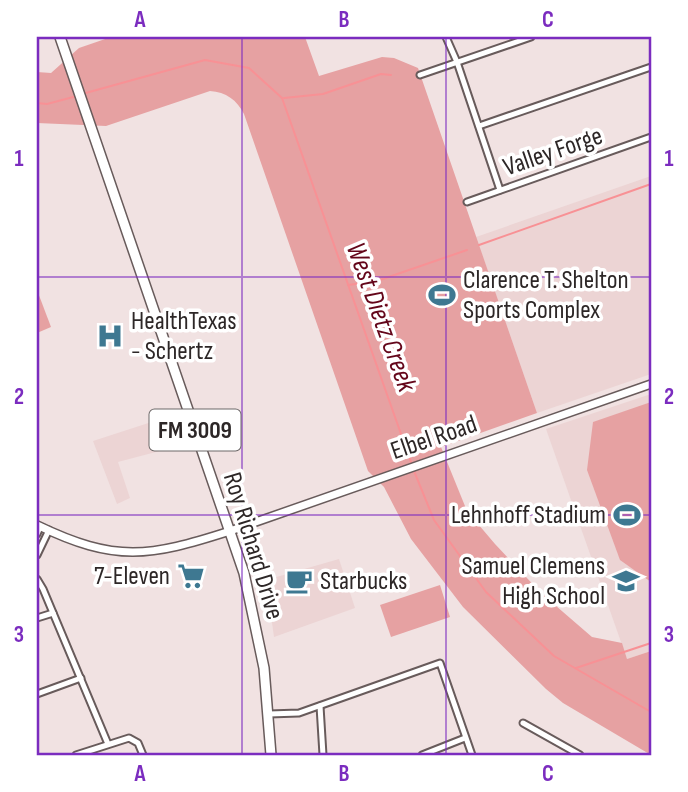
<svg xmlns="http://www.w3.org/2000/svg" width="688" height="792" viewBox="0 0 688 792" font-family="'Sofia Sans Condensed',sans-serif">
<rect width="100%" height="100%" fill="#f1e2e2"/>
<g fill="#ecd4d4">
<polygon points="651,176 651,374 537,413 476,237"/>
<polygon points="651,394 651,651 627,659 546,429"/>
<polygon points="173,415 186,444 118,462 130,498 117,504 93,441"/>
<polygon points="339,559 355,608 274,637 266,580"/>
</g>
<g fill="#e6a1a2">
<path d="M111 37H305L319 76 382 57 394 58 418 68 537 413 441 447 467 511 495 544 541 593 592 637 622 643 627 659 651 651V755L563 703 546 689 463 607 411 539 384 487 368 471 244 114C237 100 226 92 210 91L106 126 37 123V72L51 73 79 48Z"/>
<polygon points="37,290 51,327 37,333"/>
<polygon points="651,402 651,582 620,560 587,470 593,422"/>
<polygon points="440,585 450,617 391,637 380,605"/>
</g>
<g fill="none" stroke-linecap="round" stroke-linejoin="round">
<g stroke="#f89195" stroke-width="2">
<polyline points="82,94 205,60 249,68 282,98 412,465"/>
<polyline points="284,98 323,94 381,74 391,75"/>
<polyline points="37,103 47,104 77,96"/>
<polyline points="479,245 651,184"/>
<polyline points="348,285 377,281 467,250"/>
<polyline points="414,471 434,520 486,592 554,656 651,712"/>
<polyline points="576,668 651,643"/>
</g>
<g stroke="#685b5b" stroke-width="9">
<g id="minor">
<polyline points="446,37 457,62 500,190"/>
<polyline points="420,75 531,37"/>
<polyline points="479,126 651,67"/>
<polyline points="467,202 651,137"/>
<polyline points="37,534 40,527"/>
<polyline points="37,555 49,530"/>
<polyline points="37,579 43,589 108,744"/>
<polyline points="37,618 53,613"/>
<polyline points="37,694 81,678"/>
<polyline points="320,706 323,755"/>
<polyline points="269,714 299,713 440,663 472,755"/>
<polyline points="523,723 580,755"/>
<polyline points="76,755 129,738 138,743 143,755"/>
<polyline points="422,755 465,738"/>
</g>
</g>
<g stroke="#685b5b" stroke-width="10">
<path id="tertiary" d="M37 525C116 563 149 557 230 531L651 384"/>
</g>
<g stroke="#685b5b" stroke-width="12">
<polyline id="primary" points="60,37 244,573 264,668 271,755"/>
</g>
<use href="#minor" stroke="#fff" stroke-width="5"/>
<use href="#tertiary" stroke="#fff" stroke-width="7"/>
<use href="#primary" stroke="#fff" stroke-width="9"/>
</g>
<path fill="none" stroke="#7b2cbf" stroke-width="2" stroke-opacity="0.55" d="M242 37V755M446 37V755M37 277H651M37 515H651"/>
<defs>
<g id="stadium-bare" transform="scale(2.1)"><path d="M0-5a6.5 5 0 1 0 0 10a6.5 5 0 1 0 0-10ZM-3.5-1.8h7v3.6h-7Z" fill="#3e7891" stroke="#fff" stroke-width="2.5" paint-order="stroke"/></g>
<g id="hospital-bare" transform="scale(2.1)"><path d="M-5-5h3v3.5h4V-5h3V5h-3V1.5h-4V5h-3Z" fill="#3e7891" stroke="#fff" stroke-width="2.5" paint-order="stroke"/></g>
<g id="supermarket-bare" transform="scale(2.1)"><path d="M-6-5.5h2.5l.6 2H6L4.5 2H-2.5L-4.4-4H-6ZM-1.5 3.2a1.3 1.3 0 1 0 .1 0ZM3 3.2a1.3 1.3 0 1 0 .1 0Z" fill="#3e7891" stroke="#fff" stroke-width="2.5" paint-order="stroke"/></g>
<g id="cafe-bare" transform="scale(2.1)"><path d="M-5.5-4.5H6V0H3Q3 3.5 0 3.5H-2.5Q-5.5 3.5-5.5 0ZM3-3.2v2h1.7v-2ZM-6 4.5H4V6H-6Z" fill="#3e7891" stroke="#fff" stroke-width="2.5" paint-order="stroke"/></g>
<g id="school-bare" transform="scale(2.1)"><path d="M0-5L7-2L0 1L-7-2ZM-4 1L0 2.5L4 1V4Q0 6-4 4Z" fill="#3e7891" stroke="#fff" stroke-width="2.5" paint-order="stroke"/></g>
</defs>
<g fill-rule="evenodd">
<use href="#stadium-bare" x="442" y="295"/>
<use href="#hospital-bare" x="110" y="336"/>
<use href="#stadium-bare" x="627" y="515"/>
<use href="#supermarket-bare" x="191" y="576"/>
<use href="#cafe-bare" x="299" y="581"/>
<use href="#school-bare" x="626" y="581"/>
</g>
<g text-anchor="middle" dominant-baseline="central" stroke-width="7" stroke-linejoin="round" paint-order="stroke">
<rect fill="#fff" stroke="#6c6868" stroke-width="2" x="149.5" y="409.5" width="91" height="41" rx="5"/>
<g font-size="24" font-weight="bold" fill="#2d2727">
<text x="195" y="430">FM 3009</text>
</g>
<g font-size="26" fill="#2d2727" stroke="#fff">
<text transform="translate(553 152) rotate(-19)">Valley Forge</text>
<text transform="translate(434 438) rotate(-19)">Elbel Road</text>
<text transform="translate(253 546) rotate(73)">Roy Richard Drive</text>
</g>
<g font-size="26" fill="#2d2727" stroke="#fff" text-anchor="start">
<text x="463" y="280">Clarence T. Shelton<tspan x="463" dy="30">Sports Complex</tspan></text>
<text x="131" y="321">HealthTexas<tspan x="131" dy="30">- Schertz</tspan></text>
<text x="606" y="515" text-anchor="end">Lehnhoff Stadium</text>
<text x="605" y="566" text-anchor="end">Samuel Clemens<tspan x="605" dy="30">High School</tspan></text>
<text x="170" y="576" text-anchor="end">7-Eleven</text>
<text x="320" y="581">Starbucks</text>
</g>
<g font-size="28" font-style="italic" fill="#64061a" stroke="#fff">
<text transform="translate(381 317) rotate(70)">West Dietz Creek</text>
</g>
</g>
<rect width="688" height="792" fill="none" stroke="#ffffff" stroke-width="77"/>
<rect x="38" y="38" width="612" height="716" fill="none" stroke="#7b2cbf" stroke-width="2.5"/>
<g font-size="23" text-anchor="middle" font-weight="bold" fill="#7b2cbf">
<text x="140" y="27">A</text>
<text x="344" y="27">B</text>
<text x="548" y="27">C</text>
<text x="19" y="166">1</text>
<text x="669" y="166">1</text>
<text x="19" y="404">2</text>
<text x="669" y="404">2</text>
<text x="19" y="642">3</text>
<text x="669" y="642">3</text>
<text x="140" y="781">A</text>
<text x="344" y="781">B</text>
<text x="548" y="781">C</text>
</g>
</svg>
